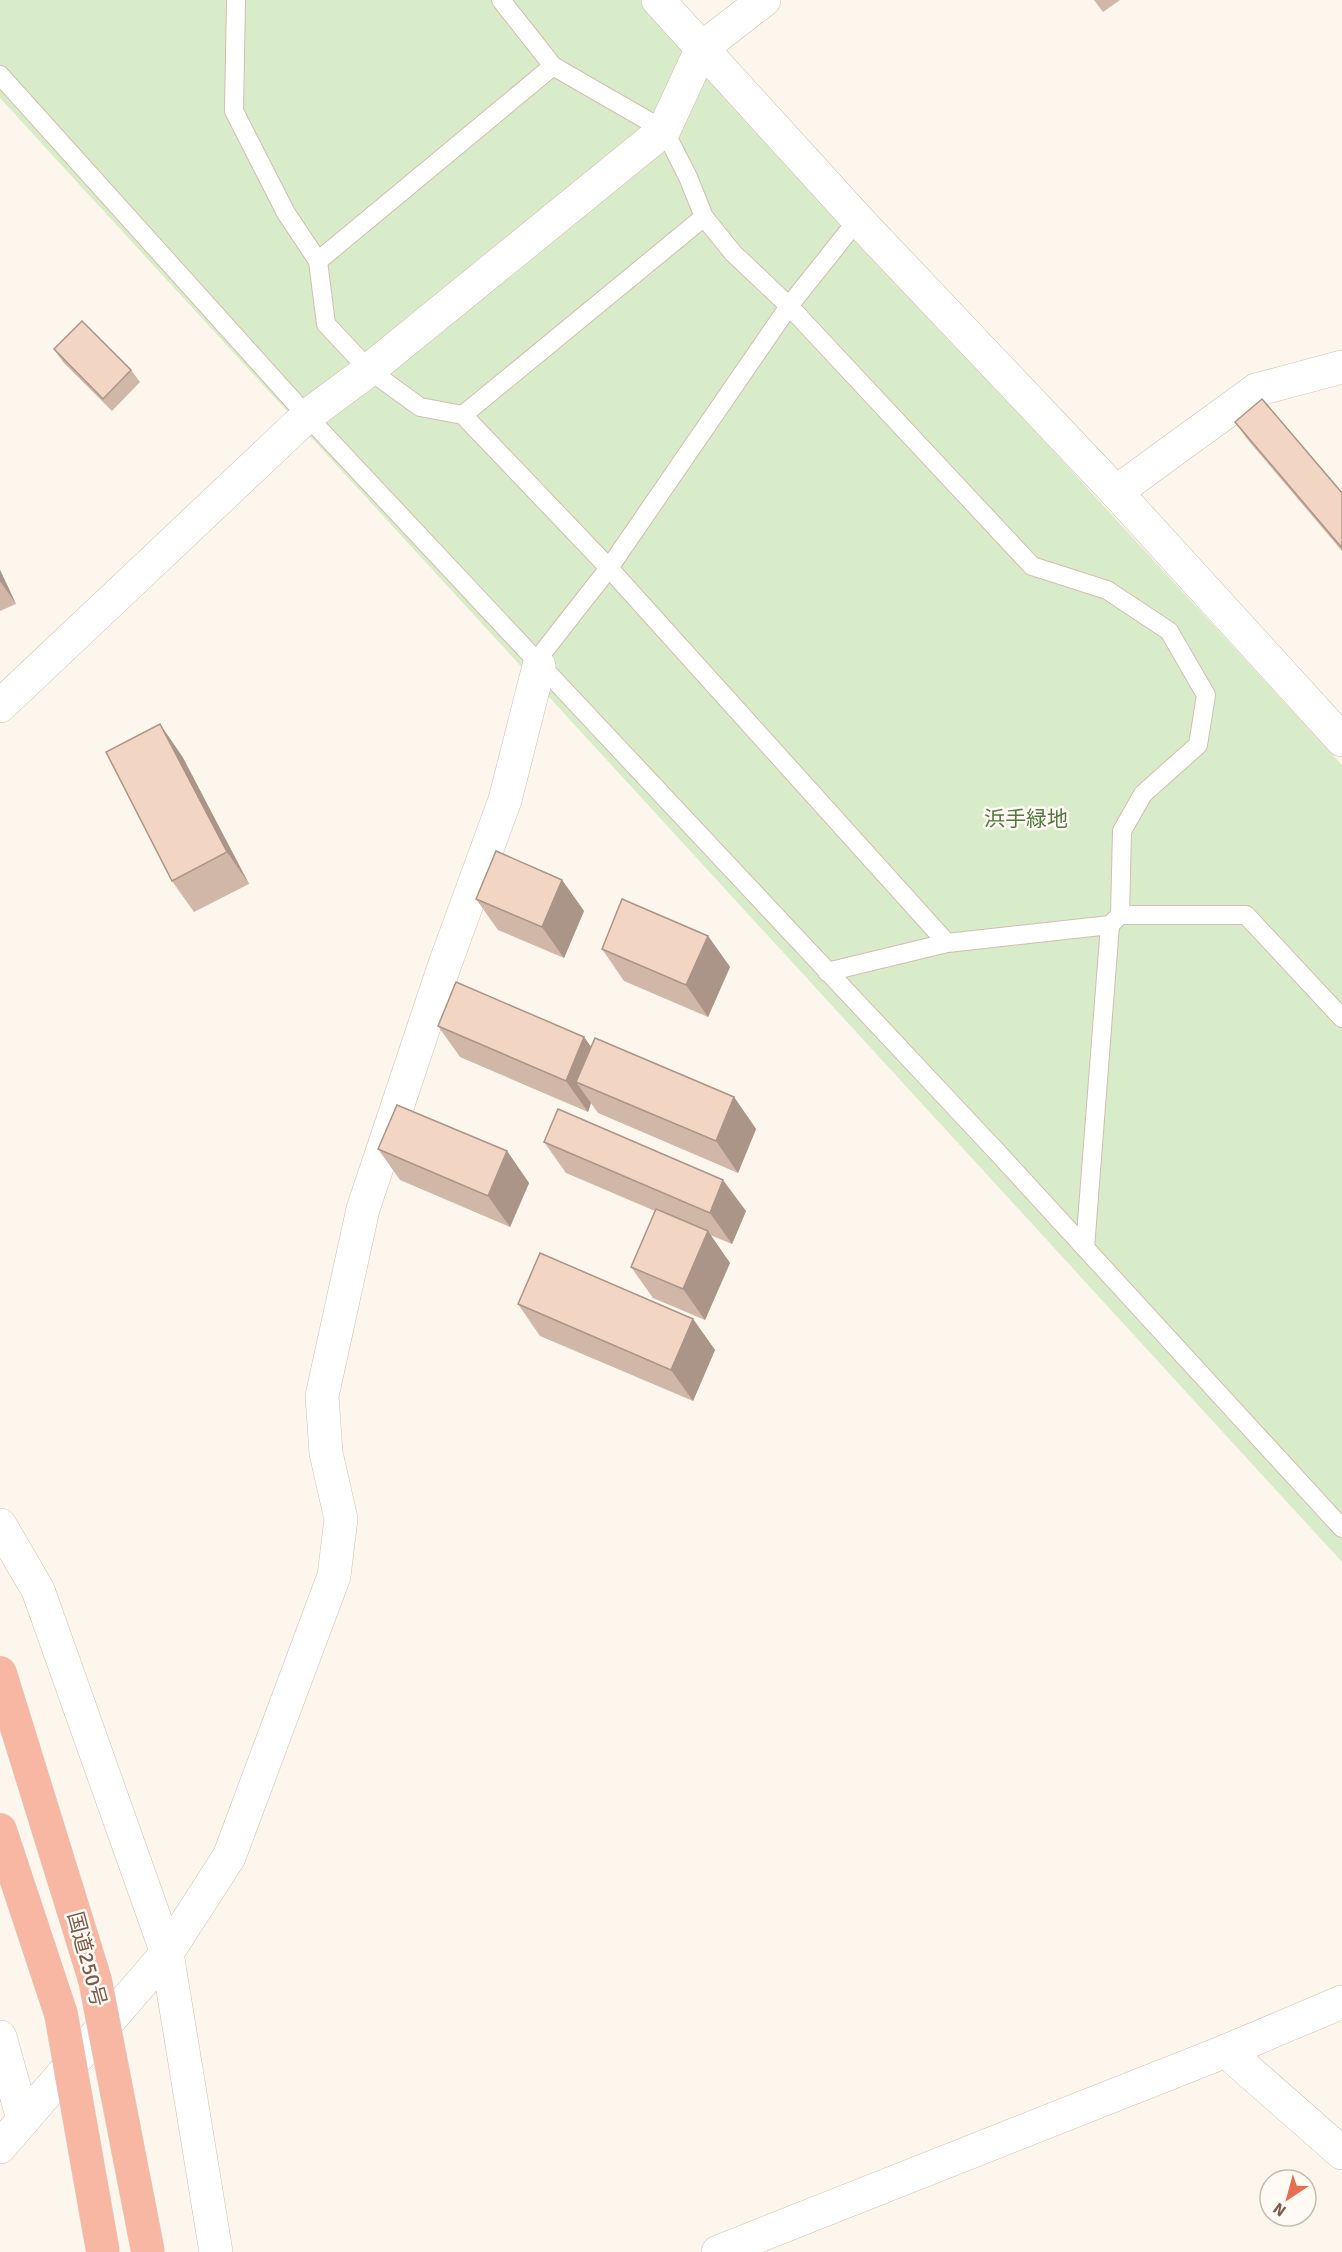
<svg xmlns="http://www.w3.org/2000/svg" width="1342" height="2252" viewBox="0 0 1342 2252" font-family="Signika,'Noto Sans JP',sans-serif">
<rect width="100%" height="100%" fill="#fdf6ec"/>
<polygon fill="#d8ecc9" points="0,0 641,0 847,233 872,254 1342,765 1342,1562 0,98"/>
<g fill="none" stroke-linecap="round" stroke-linejoin="round">
<g stroke="#d1beb0" stroke-width="20">
<g id="lane">
<polyline points="236,0 234,111 286,213 318,261 326,324 369,370 420,407 463,415 609,568 947,943 1110,925 1120,915 1122,831 1143,794 1198,745 1206,695 1169,631 1107,590 1032,566 789,306 733,253 704,217 688,177 664,130 553,66 501,0"/>
<polyline points="0,75 307,416 998,1153 1342,1528"/>
<polyline points="318,261 553,66"/>
<polyline points="463,415 704,217"/>
<polyline points="539,666 544,651 609,568 789,306 847,233 861,223"/>
<polyline points="1120,915 1246,915 1342,1018"/>
<polyline points="827,972 947,943"/>
<polyline points="1085,1248 1110,925"/>
</g>
</g>
<g stroke="#d1beb0" stroke-width="34">
<g id="street">
<polyline points="658,0 861,223 1116,492 1342,740"/>
<polyline points="1116,492 1256,390 1342,367"/>
<polyline points="0,706 307,416 369,370 664,130 702,48 764,0"/>
<polyline points="0,1525 38,1590 167,1953 216,2252"/>
<polyline points="0,2037 23,2119"/>
<polyline points="1226,2051 1342,2153"/>
<polyline points="0,2147 167,1953 229,1857 334,1576 341,1519 326,1453 322,1396 363,1209 445,964 505,800 539,666"/>
<polyline points="718,2252 1226,2051 1342,2002"/>
</g>
</g>
<g stroke="#dad1cd" stroke-width="34">
<g id="highway">
<polyline points="0,1673 95,1980"/>
<polyline points="0,1830 61,2014"/>
</g>
</g>
<use href="#lane" stroke="#fff" stroke-width="18"/>
<use href="#street" stroke="#fff" stroke-width="33"/>
<use href="#highway" stroke="#f7b7a3" stroke-width="33"/>
<g stroke="#dad1cd" stroke-width="34" stroke-linecap="butt">
<g id="highway-bridge">
<polyline points="95,1980 148,2252"/>
<polyline points="61,2014 103,2252"/>
</g>
</g>
<use href="#highway-bridge" stroke="#f7b7a3" stroke-width="33"/>
</g>
<g fill="#d1b7a8">
<polygon points="1094,0 1120,0 1103,12"/>
<polygon points="54,349 131,370 140,382 112,411 63,362"/>
<polygon points="1235,422 1342,493 1342,551 1248,440"/>
<polygon points="0,570 16,604 0,611"/>
<polygon points="182,756 249,884 194,912 172,881"/>
<polygon points="562,880 584,911 564,958 498,930 476,899"/>
<polygon points="708,936 730,967 708,1017 624,981 602,949"/>
<polygon points="438,1026 584,1037 591,1047 734,1097 756,1129 738,1173 598,1113 591,1103 588,1112 460,1057"/>
<polygon points="544,1142 746,1211 732,1244 710,1235 730,1263 705,1320 653,1298 631,1267 655,1211 566,1173"/>
<polygon points="378,1149 507,1151 529,1183 510,1227 400,1180"/>
<polygon points="518,1304 693,1319 715,1350 693,1401 540,1336"/>
</g>
<g fill="#aa9588">
<polygon points="0,570 16,604 0,581"/>
<polygon points="160,724 182,756 249,884 227,852"/>
<polygon points="562,880 584,911 564,958 542,927"/>
<polygon points="708,936 730,967 708,1017 686,985"/>
<polygon points="584,1037 606,1068 576,1082 591,1103 588,1112 566,1081"/>
<polygon points="734,1097 756,1129 738,1173 716,1141"/>
<polygon points="507,1151 529,1183 510,1227 488,1196"/>
<polygon points="723,1180 746,1211 732,1244 710,1213"/>
<polygon points="708,1231 730,1263 705,1320 683,1289"/>
<polygon points="693,1319 715,1350 693,1401 671,1370"/>
</g>
<g fill="#f3d5c3" stroke="#aa9588" stroke-width="1.5">
<polygon points="82,321 131,370 103,399 54,349"/>
<polygon points="1262,399 1342,493 1342,548 1235,422"/>
<polygon points="160,724 227,852 172,881 106,752"/>
<polygon points="496,851 562,880 542,927 476,899"/>
<polygon points="622,899 708,936 686,985 602,949"/>
<polygon points="456,982 584,1037 566,1081 438,1026"/>
<polygon points="595,1038 734,1097 716,1141 576,1082"/>
<polygon points="397,1105 507,1151 488,1196 378,1149"/>
<polygon points="558,1109 723,1180 710,1213 544,1142"/>
<polygon points="656,1209 708,1231 683,1289 631,1267"/>
<polygon points="540,1253 693,1319 671,1370 518,1304"/>
</g>
<g text-anchor="middle" dominant-baseline="central" stroke-width="5" stroke-linejoin="round" paint-order="stroke">
<g font-size="21" fill="#537a41" stroke="#fffaf3">
<text x="1026" y="819">浜手緑地</text>
</g>
<g font-size="21" fill="#7a5c4d" stroke="#fffaf3">
<text transform="translate(87 1959) rotate(75)">国道250号</text>
</g>
</g>
<g transform="translate(1288 2198) rotate(216)"><circle r="28" fill="#fffaf3" stroke="#cabbb1" stroke-width="1.5"/>
<path d="M0-4.5L10 22L0 15L-10 22Z" fill="#e76f51"/>
<text y="-9" font-size="16" font-weight="bold" text-anchor="middle" fill="#7a5c4d">N</text>
</g>
</svg>
